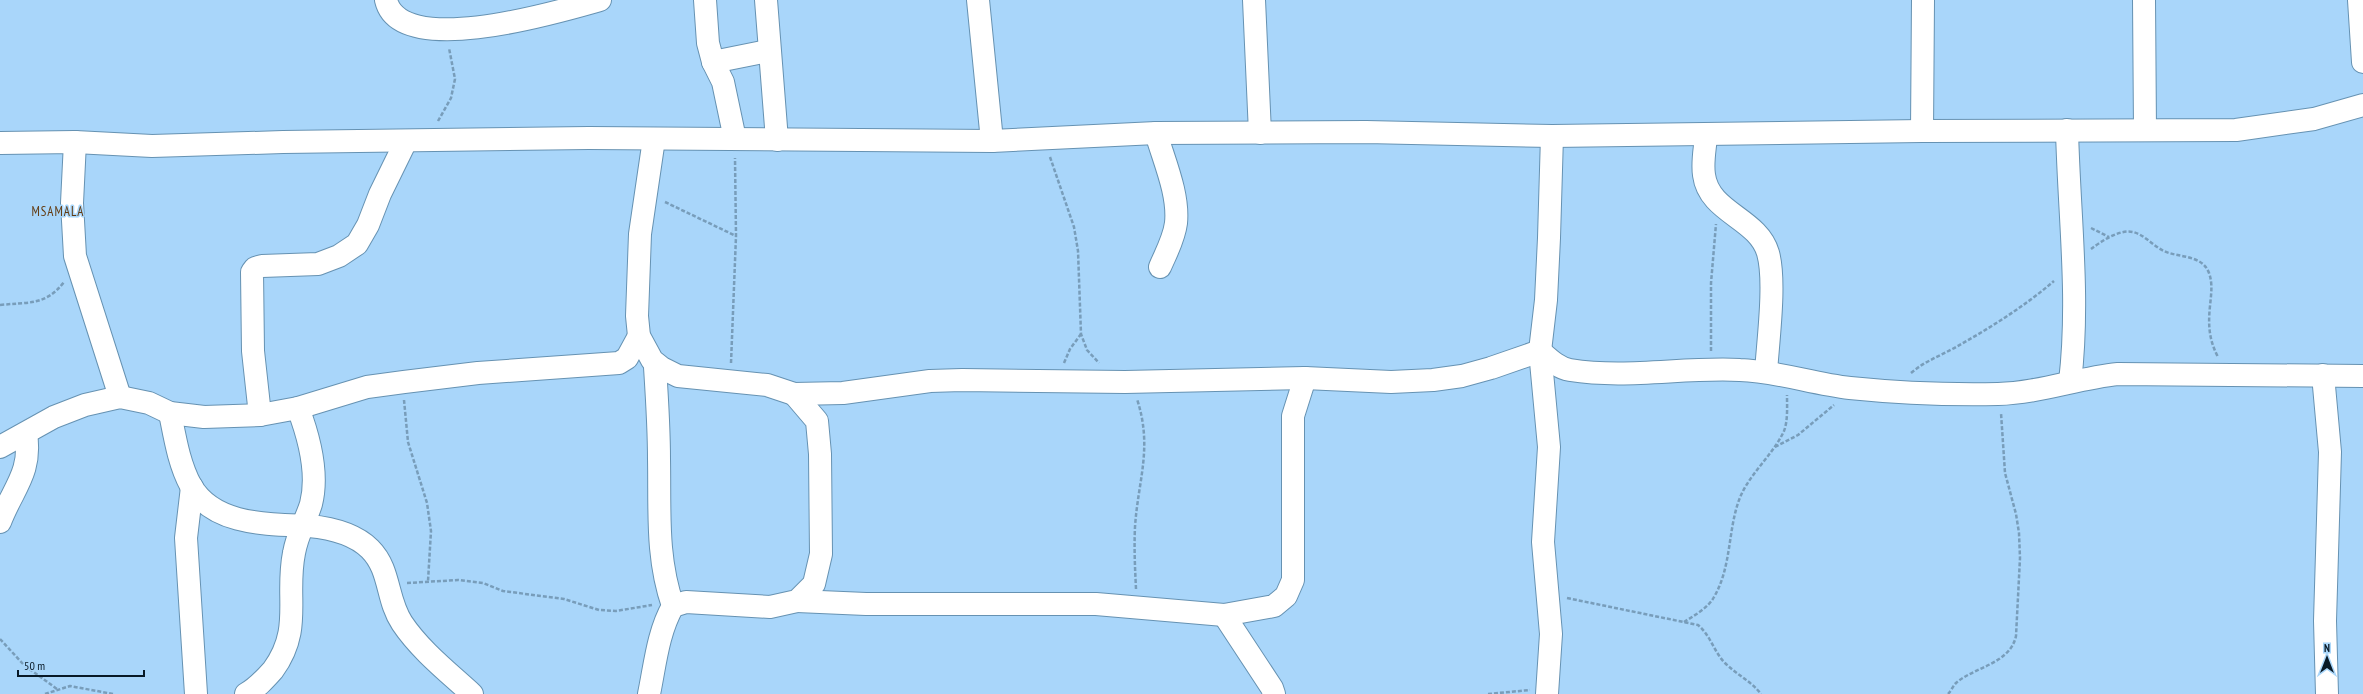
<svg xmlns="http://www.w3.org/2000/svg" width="2363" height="694" viewBox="0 0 2363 694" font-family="'PT Sans Narrow',sans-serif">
<rect width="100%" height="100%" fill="#a9d6fa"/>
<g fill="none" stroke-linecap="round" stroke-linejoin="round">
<g stroke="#6692b2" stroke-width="24">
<g id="minor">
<path d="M386 0C400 60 561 11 600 0"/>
<polyline points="705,0 708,43 713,62 723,82 735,139"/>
<polyline points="766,0 777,140"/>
<polyline points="978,0 992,141"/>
<polyline points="1254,0 1260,133"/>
<polyline points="2144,0 2145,130"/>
<polyline points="2359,0 2363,62"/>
<polyline points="713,62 768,51"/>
<path d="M2067 130C2069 215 2080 298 2070 382"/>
<polyline points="1922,131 1923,0"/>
<path d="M1156 133C1164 161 1179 194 1176 223 1174 239 1166 253 1160 267"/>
<path d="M1706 136C1705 149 1702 162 1704 175 1709 213 1758 218 1768 253 1776 281 1768 341 1766 372"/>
<path d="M654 139 640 234 637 316 639 336 652 360 662 368 678 376 767 385 794 394 843 393 930 381 962 380 1125 382 1305 378 1391 382 1433 380 1462 376 1491 368 1540 351C1549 359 1558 368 1570 370 1626 379 1684 367 1740 370 1777 371 1813 384 1850 388 1899 393 1949 395 1998 394 2039 393 2078 378 2118 374L2363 376"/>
<polyline points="75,142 72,203 75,256 120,397"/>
<polyline points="0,143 75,142 152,146 283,142 589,138 992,141 1156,133 1366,132 1552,136 1922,131 2236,130 2314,119 2363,105"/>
<path d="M655 367C657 398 659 428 659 459 660 510 656 557 673 606"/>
<polyline points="2323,375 2330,452 2325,621 2327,694"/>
<path d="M170 413C175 438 179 464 191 486 214 526 269 524 309 526 330 528 355 534 370 549 391 570 386 599 402 623 420 650 448 672 472 694"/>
<polyline points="260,415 253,351 252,272 255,268 262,266 318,264 339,256 357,244 368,225 380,194 406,141"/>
<polyline points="0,447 54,417 85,405 120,397 149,403 170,413 204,417 260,415 298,408 367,387 404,382 478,373 619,363 627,358 639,336"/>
<polyline points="192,487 186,538 196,694"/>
<path d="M0 522C13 488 32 473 26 434"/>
<polyline points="797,601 866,604 1096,604 1224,615 1274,606 1286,596 1293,580 1293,416 1305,378"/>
<polyline points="1224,615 1272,688 1274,694"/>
<path d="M246 694C257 688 265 679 273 670 303 629 285 597 294 553 297 535 306 520 311 504 319 473 309 437 298 408"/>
<path d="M649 694C655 665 658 632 673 606L686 602 770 607 797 601 814 584 821 554 820 454 817 421 794 394"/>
<polyline points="1547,694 1551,634 1543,542 1549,447 1540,351 1546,300 1549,238 1552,136"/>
</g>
</g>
<g stroke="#789dba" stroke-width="2.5" stroke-dasharray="4 2" stroke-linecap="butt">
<polyline points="438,121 451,98 455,79 449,48"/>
<polyline points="1050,157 1074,227 1078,251 1081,334 1087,350 1099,363"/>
<polyline points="665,202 736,236"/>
<polyline points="2091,228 2109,237"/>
<path d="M2091 249C2102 241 2119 229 2133 232 2145 235 2153 246 2164 251 2178 258 2202 254 2209 273 2213 284 2211 295 2210 306 2208 325 2209 340 2218 357"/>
<path d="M0 305C27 302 46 306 64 282"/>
<polyline points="1711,351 1711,283 1716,224"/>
<polyline points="731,363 736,236 735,158"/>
<polyline points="1064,363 1070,349 1081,334"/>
<path d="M1911 373C1925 361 1940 356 1956 347 1990 328 2025 306 2054 281"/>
<polyline points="404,400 408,442 427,503 431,531 428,581"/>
<polyline points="1775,447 1798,435 1834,405"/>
<polyline points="407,583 458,580 483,583 503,591 564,599 599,610 616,611 652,605"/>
<path d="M1136 589C1135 568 1134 548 1135 527 1138 480 1153 448 1137 399"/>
<path d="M1567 598 1698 625C1711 636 1714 652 1725 663 1737 675 1751 681 1761 694"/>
<path d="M1684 622C1695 615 1708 608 1714 597 1731 568 1728 533 1738 503 1747 475 1772 457 1784 431 1788 421 1787 406 1787 395"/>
<polyline points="0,639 24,665 57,689"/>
<polyline points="45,694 70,686 113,694"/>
<polyline points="1488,694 1530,690"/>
<path d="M1948 694C1951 691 1953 686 1956 683 1974 667 2010 664 2016 636L2020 558 2019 533 2016 514 2005 473 2001 413"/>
</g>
<use href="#minor" stroke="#fff" stroke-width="22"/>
</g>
<g text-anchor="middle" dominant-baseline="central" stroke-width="3" stroke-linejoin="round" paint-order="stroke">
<g font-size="13" letter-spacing="1" fill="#62390e" stroke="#a9d6fa">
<text x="58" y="211">MSAMALA</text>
</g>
</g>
<g transform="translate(2327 658)" stroke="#a9d6fa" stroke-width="3" paint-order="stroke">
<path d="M0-3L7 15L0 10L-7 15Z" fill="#081926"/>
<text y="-6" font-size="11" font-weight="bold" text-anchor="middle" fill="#081926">N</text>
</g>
<path d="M18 670v6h126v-6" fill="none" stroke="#081926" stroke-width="2"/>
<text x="24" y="670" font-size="12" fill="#081926" stroke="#a9d6fa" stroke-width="3" paint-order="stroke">50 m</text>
</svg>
